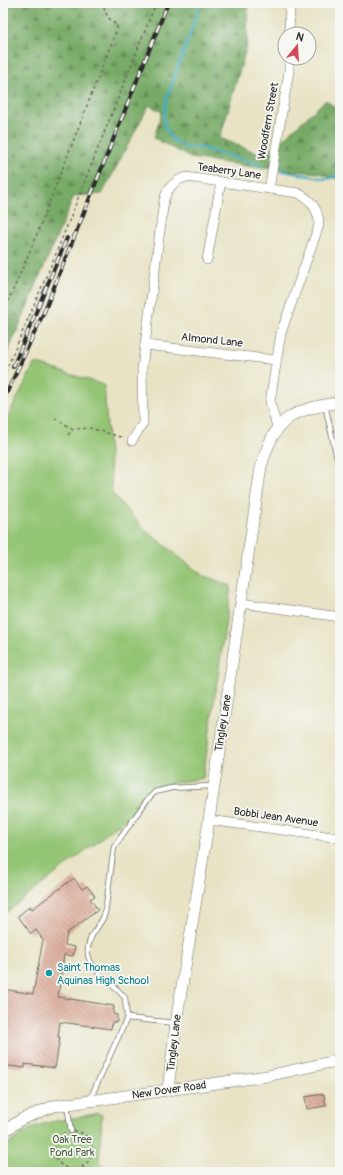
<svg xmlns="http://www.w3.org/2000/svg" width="343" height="1175" viewBox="0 0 343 1175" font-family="Pangolin,sans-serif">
<defs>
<pattern id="forest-firs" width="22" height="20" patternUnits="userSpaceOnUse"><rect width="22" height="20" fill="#7a6"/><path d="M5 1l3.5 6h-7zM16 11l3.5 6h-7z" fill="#628b54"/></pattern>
<pattern id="building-back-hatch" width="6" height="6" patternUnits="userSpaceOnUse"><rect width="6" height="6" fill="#dbaa98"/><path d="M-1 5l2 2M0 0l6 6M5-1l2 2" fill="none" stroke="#b28b7c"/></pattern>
</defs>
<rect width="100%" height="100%" fill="#f6f6f2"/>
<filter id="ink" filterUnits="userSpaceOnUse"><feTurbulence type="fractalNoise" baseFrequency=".025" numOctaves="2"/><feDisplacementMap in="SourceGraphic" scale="8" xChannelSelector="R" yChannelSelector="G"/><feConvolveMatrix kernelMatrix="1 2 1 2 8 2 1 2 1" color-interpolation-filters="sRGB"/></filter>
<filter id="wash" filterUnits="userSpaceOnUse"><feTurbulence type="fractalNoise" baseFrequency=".012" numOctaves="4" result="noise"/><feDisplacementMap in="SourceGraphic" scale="16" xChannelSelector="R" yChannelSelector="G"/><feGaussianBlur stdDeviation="0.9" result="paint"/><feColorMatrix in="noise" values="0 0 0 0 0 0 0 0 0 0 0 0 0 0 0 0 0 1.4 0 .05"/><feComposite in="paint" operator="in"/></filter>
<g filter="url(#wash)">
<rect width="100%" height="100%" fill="#e8e3c5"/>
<polygon fill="url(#forest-firs)" stroke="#516a48" points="3,3 248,3 247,45 220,138 264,156 326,100 340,112 340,180 319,173 260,168 191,158 154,138 162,112 149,105 102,194 74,196 3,364"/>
<g fill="#94c575" stroke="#607850">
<polygon points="35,363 104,385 112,493 145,530 202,575 231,586 203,778 157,786 132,814 3,915 3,426"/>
<path d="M98 1113 102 1115 99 1162 112 1172H3V1149C36 1117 58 1123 98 1113Z"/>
</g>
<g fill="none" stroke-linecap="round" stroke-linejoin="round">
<g stroke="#43aec2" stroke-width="2.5">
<polyline points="198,3 199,8 167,98 164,116 164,126 173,140 184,147 201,148 261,165"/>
<polyline points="278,170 326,179 340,175"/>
</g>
</g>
<g id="blocks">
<g fill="url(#building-back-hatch)">
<polygon points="74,878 82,889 87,886 95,896 90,899 98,910 67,933 65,945 75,947 73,956 64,955 58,997 114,1006 113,1014 117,1015 117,1022 112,1022 111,1029 60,1022 58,1037 60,1037 55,1068 25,1064 25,1068 3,1065 3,989 33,994 43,940 36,930 31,934 18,916 30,906 32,909"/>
<polygon points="324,1094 326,1106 307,1109 305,1097"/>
</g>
</g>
</g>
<g filter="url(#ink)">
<use href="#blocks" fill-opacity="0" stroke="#6d6b61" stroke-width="1"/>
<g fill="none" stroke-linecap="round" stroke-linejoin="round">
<g stroke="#6d6b61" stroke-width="6">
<g id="service">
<polyline points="325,405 340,471"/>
<polyline points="127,1018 175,1023"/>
<path d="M90 1099 127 1018 125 998C111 980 79 967 90 940 93 930 102 924 105 913L114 847 147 800 155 792 171 788 213 786"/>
<polyline points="67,1105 71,1131"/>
</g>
</g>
<g stroke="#6d6b61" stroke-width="10">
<g id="minor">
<polyline points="289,34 290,3"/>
<polyline points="269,189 289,71 289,58"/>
<polyline points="207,260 221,182"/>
<polyline points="145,345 276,360"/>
<path d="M132 441 143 423 142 368 164 200C167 188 174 181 186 177L298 193C312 200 319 210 319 225L281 333 270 402 277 427"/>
<polyline points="241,603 340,617"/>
<polyline points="209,820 340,838"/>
</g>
</g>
<g stroke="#6d6b61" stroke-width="12">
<g id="tertiary">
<path d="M168 1090 176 1023 209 820 261 467C276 416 290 411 340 402"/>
<polyline points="3,1132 22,1119 54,1106 267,1076 340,1060"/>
</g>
</g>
<g stroke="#6d6b61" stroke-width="1.5" stroke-dasharray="3 3" stroke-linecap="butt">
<path d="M3 313 33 244 117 29V25C108 20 105 12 103 3"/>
<polyline points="3,377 55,256 156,3"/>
<polyline points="55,418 73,429"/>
<polyline points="68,435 73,429 90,428 124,438"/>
<circle cx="73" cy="1150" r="19"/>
<polyline points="83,1167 85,1172"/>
<polyline points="61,1172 64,1168"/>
</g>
<use href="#service" stroke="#fff" stroke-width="4.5"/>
<use href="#minor" stroke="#fff" stroke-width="9"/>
<use href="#tertiary" stroke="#fff" stroke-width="11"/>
<g stroke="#2b2b2b" stroke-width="4">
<g id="rail">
<polyline points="13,367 67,238"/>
<polyline points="3,401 44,312 168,3"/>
</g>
</g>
<use href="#rail" stroke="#f6f6f2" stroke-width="2.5" stroke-dasharray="8" stroke-linecap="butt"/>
</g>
</g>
<circle fill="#0f9aa8" stroke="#f6f6f2" stroke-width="1.5" cx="49" cy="973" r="4"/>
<g text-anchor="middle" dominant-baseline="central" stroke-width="3.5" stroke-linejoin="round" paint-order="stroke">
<g font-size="11" fill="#2b2b2b" stroke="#f6f6f2">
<text transform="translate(268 121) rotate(-80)">Woodfern Street</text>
<text transform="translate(229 171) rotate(8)">Teaberry Lane</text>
<text transform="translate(212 340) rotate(6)">Almond Lane</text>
<text transform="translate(223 723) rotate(-81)">Tingley Lane</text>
<text transform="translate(276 817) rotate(8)">Bobbi Jean Avenue</text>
<text transform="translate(174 1043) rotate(-83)">Tingley Lane</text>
<text transform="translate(169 1090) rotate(-8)">New Dover Road</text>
</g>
<g font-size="11" fill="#0d838f" stroke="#f6f6f2" text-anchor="start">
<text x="57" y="967">Saint Thomas<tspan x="57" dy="13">Aquinas High School</tspan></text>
</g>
<g font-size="11" fill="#4a5941" stroke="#f6f6f2">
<text x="72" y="1139">Oak Tree<tspan x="72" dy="13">Pond Park</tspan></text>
</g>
</g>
<rect width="343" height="1175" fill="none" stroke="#f6f6f2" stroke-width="16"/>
<g transform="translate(297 46) rotate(18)"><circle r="19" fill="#f6f6f2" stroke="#a5a5a2"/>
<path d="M0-3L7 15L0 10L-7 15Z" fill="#d1495b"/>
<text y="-6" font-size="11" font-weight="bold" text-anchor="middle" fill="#2b2b2b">N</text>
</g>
</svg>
